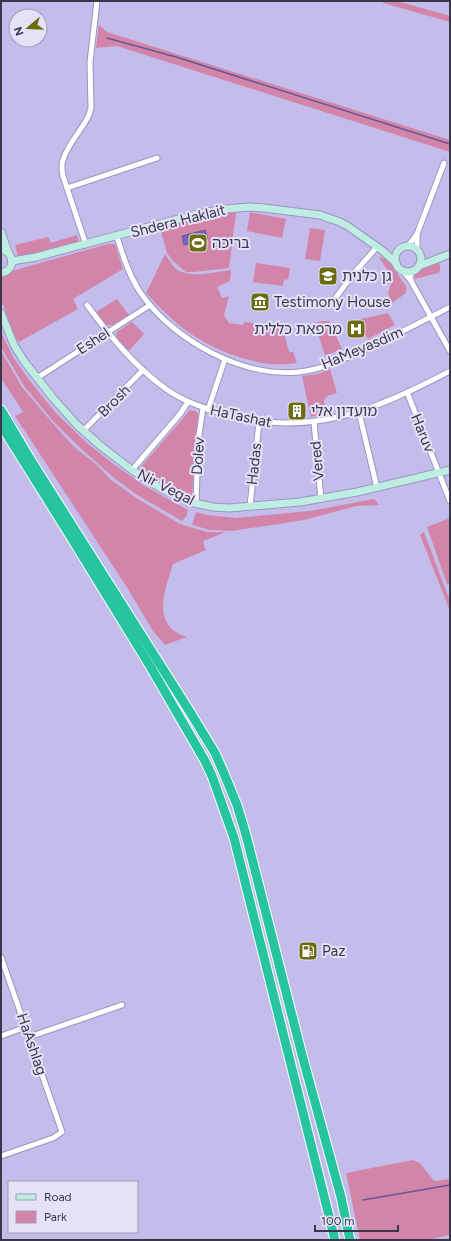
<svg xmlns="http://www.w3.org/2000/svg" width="451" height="1241" viewBox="0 0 451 1241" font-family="Figtree,'Noto Sans Hebrew',sans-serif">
<rect width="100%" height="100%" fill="#c4bdec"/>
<g fill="#d285a8">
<polygon points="383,1 397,1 450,16 450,22 383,3"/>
<polygon points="99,25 107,32 450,140 450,152 117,46 96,48"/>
<polygon points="233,212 236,213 229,268 194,272 186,272 173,261 167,253 160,228 221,213"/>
<polygon points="250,212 286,219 282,238 247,231"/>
<polygon points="310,228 325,230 320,261 305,259"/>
<polygon points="77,235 79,243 18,258 15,245 48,237 51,243"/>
<polygon points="108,244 115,244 123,269 73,299 78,309 19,342 15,337 1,299 1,274"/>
<path d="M165 254C168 258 171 263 174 267 187 280 215 272 231 270L230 281 217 287 222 298 229 296 224 315 229 323 243 325 244 322 282 326 289 352H293L297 363C260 370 207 349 179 325 167 315 156 304 146 293Z"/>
<polygon points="379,257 388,260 396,272 406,286 406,293 392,303 388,293 392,281 392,278"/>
<polygon points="256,263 290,268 288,280 284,279 283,286 253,282"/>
<polygon points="438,263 440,265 440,271 438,273 415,279 414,275 425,267"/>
<polygon points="117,299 129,315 112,325 106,325 96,312"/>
<polygon points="388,313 395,325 368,339 357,320"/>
<polygon points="322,321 329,321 342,349 325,356 315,323"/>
<polygon points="132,322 144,334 129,351 116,337 117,332"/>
<polygon points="1,332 13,357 29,380 56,413 87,443 116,466 145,486 188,510 186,517 182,521 137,495 114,478 78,446 52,420 24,386 1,347"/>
<path d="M1 351 22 387 50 420 74 447 96 464 110 479 138 499 180 524 207 532H226L203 541 206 550 173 564C167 584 154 613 173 630 176 633 182 635 187 637L165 645 153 631 128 589 15 416 23 412 1 378Z"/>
<polygon points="330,369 337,393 327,396 324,401 326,412 311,417 302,376 318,374"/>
<polygon points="190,410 196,411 198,414 192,496 191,498 139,469"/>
<polygon points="374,499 379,505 356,506 304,520 232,531 210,530 192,525 196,512 207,515 236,518 310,511"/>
<polygon points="450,518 450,584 447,584 427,527"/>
<polygon points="424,532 450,601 450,611 420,535"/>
<polygon points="413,1160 420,1163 434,1181 450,1179 450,1235 428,1240 360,1240 346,1173"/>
</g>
<polygon fill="#7666b6" stroke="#645896" points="205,230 208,239 184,245 182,236"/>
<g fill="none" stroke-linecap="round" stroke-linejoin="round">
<g stroke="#645896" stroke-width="1.5">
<polyline points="107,38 176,57 450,144"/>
<polyline points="363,1200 450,1185"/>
</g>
<g stroke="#9b95c1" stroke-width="7">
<g id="street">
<polyline points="67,188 157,158"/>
<path d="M117 237C123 256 129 275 140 292 173 341 247 381 306 371 328 367 349 357 368 348 396 335 423 321 450 307"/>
<path d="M86 245 63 176C62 171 61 165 63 160 67 145 82 130 89 115L91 108 90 62 97 1"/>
<polyline points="408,246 417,234 444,163"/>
<polyline points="417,249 417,235"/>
<polyline points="402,270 411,281 450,351"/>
<polyline points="411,280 410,276 413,271"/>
<polyline points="331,304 354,273 377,247"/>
<path d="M87 305C110 336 134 366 166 389 183 401 201 407 221 413 307 439 374 411 450 371"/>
<polyline points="37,378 150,305"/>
<polyline points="407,392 450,501"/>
<polyline points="208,410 225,359"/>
<polyline points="359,412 377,488"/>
<polyline points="314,422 321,499"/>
<polyline points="83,431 143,370"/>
<polyline points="132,470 180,414 188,402"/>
<polyline points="196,504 198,442 203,408"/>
<polyline points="250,506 259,422"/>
<polyline points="1,957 62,1132 53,1138 1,1156"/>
<polyline points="1,1036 26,1027"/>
<polyline points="29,1037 122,1005"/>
</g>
</g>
<g stroke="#9b95c1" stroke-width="9">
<g id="secondary">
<polyline points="1,232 8,252"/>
<circle cx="408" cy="259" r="13"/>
<path d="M1 249 8 252C15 261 12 271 1 273"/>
<polyline points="12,261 36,257 201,213 226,209 250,207 264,208 320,215 340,222 349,227 383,251 396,263"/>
<polyline points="419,266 450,254"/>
<polyline points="1,313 14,345 24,361 53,398 77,425 102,447 132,470 162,489 189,502 213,507 229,508 300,502 357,492 450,470"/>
</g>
</g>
<g stroke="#fff" stroke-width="11">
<g id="highway">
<polyline points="1,410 30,459 190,712 215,753 223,771 237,805 246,835 302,1055 341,1197 350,1240"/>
<polyline points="1,425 71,537 150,666 205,761 212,776 234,838 335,1240"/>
</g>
</g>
<use href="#street" stroke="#fff" stroke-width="5"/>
<use href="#secondary" stroke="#beeee2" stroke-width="7"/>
<use href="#highway" stroke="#27c59f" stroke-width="9"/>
</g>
<defs>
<g id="stadium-square" transform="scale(1)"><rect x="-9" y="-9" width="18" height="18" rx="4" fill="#6b6d10" stroke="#e4e1f9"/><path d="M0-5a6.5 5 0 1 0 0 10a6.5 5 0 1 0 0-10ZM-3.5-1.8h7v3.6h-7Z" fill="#fff"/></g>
<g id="school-square" transform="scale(1)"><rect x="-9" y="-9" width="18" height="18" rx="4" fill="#6b6d10" stroke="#e4e1f9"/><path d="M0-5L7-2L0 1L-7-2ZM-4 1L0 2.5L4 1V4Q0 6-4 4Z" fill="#fff"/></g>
<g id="museum-square" transform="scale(1)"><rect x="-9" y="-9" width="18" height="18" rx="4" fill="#6b6d10" stroke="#e4e1f9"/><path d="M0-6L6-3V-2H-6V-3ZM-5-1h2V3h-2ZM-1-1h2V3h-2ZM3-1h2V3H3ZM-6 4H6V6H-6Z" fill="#fff"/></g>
<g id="hospital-square" transform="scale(1)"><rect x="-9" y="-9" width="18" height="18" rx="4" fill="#6b6d10" stroke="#e4e1f9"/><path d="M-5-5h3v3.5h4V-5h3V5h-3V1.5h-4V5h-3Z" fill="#fff"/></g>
<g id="building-square" transform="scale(1)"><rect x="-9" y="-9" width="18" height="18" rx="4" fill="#6b6d10" stroke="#e4e1f9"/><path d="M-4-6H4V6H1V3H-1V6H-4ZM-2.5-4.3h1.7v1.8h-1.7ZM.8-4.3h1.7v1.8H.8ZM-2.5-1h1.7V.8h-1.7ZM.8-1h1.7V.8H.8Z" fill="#fff"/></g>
<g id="fuel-square" transform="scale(1)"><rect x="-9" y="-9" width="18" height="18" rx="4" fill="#6b6d10" stroke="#e4e1f9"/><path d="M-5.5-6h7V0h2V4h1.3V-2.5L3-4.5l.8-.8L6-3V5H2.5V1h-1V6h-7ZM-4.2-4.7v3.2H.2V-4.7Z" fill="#fff"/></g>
</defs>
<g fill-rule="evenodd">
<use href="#stadium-square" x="198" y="243"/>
<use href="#school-square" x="328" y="276"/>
<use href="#museum-square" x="260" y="302"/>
<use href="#hospital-square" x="356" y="329"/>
<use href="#building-square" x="297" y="411"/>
<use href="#fuel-square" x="308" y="951"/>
</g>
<g text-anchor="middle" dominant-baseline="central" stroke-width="4" stroke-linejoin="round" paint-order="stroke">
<g font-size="15" fill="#3a374a" stroke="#e4e1f9">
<text transform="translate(178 221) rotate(-14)">Shdera Haklait</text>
<text transform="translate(93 341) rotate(-33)">Eshel</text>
<text transform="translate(362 348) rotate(-23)">HaMeyasdim</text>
<text transform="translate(114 401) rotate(-45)">Brosh</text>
<text transform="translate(241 416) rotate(12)">HaTashat</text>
<text transform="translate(423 433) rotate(68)">Haruv</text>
<text transform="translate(198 456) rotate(-86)">Dolev</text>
<text transform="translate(317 461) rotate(-95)">Vered</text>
<text transform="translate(254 464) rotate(-84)">Hadas</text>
<text transform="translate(166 487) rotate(27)">Nir Vegal</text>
<text transform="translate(32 1044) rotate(71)">HaAshlag</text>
</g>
<g font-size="15" fill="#3a374a" stroke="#e4e1f9" text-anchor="start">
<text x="212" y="243">בריכה</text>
<text x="342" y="276">גן כלנית</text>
<text x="274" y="302">Testimony House</text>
<text x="342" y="329" text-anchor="end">מרפאת כללית</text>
<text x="311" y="411">מועדון אלי</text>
<text x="322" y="951">Paz</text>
</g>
</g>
<rect width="451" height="1241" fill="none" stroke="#3a374a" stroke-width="4"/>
<rect x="8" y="1181" width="130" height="52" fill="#e4e1f9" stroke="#a09db3"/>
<rect x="16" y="1194" width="20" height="6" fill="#beeee2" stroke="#a09db3"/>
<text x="44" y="1201" font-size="12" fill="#3a374a">Road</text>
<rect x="16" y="1211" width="20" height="12" fill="#d285a8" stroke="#a09db3"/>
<text x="44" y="1221" font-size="12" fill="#3a374a">Park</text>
<g transform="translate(28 28) rotate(251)"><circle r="19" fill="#e4e1f9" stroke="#a09db3"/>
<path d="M0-3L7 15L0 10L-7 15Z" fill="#6b6d10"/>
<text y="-6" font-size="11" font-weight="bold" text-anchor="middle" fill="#3a374a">N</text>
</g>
<path d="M315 1225v6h83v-6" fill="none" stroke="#3a374a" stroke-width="2"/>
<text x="321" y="1225" font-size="12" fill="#3a374a" stroke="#e4e1f9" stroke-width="3" paint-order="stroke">100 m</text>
</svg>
